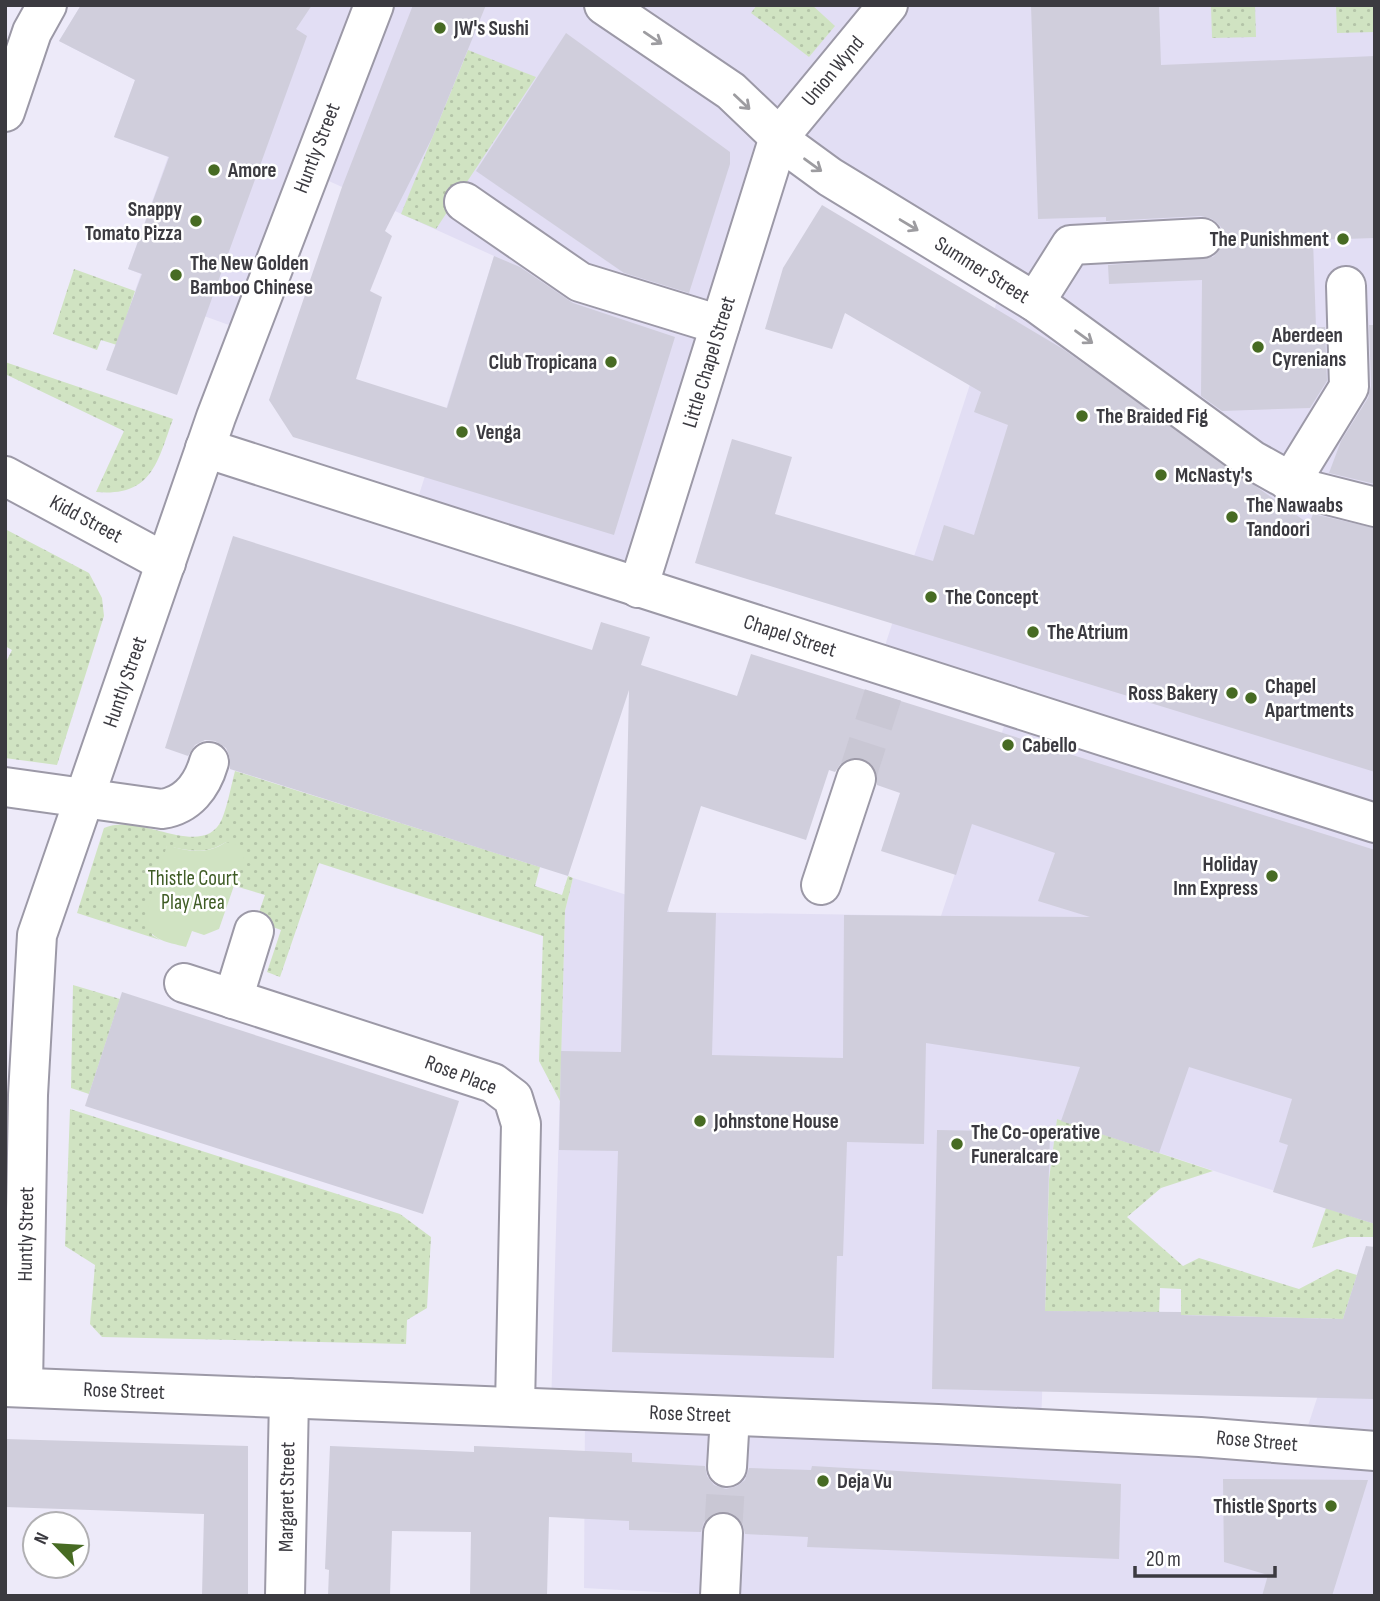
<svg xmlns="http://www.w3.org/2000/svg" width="1380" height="1601" viewBox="0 0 1380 1601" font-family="'Sofia Sans Condensed',sans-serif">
<defs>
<pattern id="grass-dots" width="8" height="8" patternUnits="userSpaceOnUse" patternTransform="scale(1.75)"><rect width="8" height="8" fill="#d0e3c2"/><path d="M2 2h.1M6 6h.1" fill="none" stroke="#b4c4a8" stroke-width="1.8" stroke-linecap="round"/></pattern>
</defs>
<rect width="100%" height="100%" fill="#edeaf9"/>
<polygon fill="#e2def4" points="81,5 1375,5 1375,1224 1057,1119 1049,1179 1041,1428 1305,1435 1357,1275 1375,1260 1375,1596 734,1596 584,1588 585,1410 551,1408 565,911 573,878 668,908 669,912 941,916 1012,702 880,661 1002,286 773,145 638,588 413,514 494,256 309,172 251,333 135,291 141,274 128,269 168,157 114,137 135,80 59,41"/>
<g fill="url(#grass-dots)">
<polygon points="757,5 812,5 835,26 809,57 751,13"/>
<polygon points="1211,5 1255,5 1256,37 1212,38"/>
<polygon points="1336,5 1375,5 1375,32 1337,33"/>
<polygon points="468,50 536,77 436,229 401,214"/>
<polygon points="74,269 135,291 117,345 101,340 97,350 53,334"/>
<path d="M5 362 173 419C157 463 152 497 96 492L124 431 5 374Z"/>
<polygon points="5,529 89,573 102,598 104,616 57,765 5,758 5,664 12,650 5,646"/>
<path d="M235 771 540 867 535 886 562 895 568 876 573 878 565 911 560 1101 539 1061 543 936 319 863 280 977 267 972 281 930 256 921 265 895 235 886 226 842C206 855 189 851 167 846L152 935 160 940 77 913 104 828C140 811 203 862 222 819 228 804 231 786 235 771Z"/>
<polygon points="73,985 120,999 89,1094 71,1088"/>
<polygon points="70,1109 400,1214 431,1237 427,1308 407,1320 406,1344 102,1337 90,1324 95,1265 65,1246"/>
<polygon points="1057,1119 1213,1171 1161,1188 1127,1217 1183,1266 1199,1258 1299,1289 1337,1269 1357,1275 1343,1319 1181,1315 1181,1289 1160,1288 1159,1314 1045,1311 1049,1179"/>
<polygon points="1326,1208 1375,1224 1375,1237 1348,1237 1312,1248"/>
</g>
<path fill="#d0e3c2" d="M226 842 247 848 219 929 204 935 192 931 186 947C167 942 147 940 145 918L167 845C188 852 207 855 226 842Z"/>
<g fill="#d0cedc" fill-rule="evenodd">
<polygon points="81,5 312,5 296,29 307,36 177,395 106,370 142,274 128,269 169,157 114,137 135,80 59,41"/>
<polygon points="413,5 486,5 432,138 385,231 392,236 370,291 382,297 356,379 447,408 494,256 520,267 573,303 675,337 614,535 293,437 269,400 342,187"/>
<polygon points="1031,5 1159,5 1161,65 1375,56 1375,238 1313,240 1316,327 1325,327 1327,381 1310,408 1222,411 1201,396 1202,280 1109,284 1108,265 1213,257 1221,248 1224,238 1221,227 1212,219 1201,216 1106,221 1106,217 1038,219"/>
<polygon points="566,33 730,152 730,164 689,293 624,273 476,171"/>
<polygon points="822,205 1063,349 1309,524 1313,514 1375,528 1375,772 695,563 732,439 792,457 775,514 933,561 944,525 974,535 1008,425 974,412 981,392 845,313 832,349 765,329 783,268"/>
<polygon points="1369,325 1375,325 1375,484 1329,473 1341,441 1368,398 1371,386"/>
<path d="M233 536 592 650 601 622 650 637 641 665 737 696 751 654 1375 850V1224L1273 1192 1288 1145 1279 1142 1292 1099 1189 1067 1159 1153 1061 1121 1080 1067 926 1043 924 1144 847 1142 843 1256H837L834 1358 612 1352 618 1151 559 1150 561 1051 621 1052 629 690 568 876 230 769V758L226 748 215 741 205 740 195 745 188 756 165 748ZM852 758 863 759 872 764 877 774V785L900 793 881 851 956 875 972 824 1055 853 1038 901 1090 917 844 915 843 1058 712 1055 716 913 667 912 701 806 806 840 829 770 835 772 842 762Z"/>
<polygon points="122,992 459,1101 423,1214 85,1106"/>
<polygon points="937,1130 1050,1132 1045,1311 1181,1312 1181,1315 1343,1319 1366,1246 1375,1247 1375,1399 932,1389"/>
<polygon points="5,1439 248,1446 248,1596 202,1596 204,1514 5,1507"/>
<polygon points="330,1446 474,1452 474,1446 632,1453 632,1462 705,1466 707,1476 714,1485 726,1489 737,1486 745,1480 749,1468 811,1470 812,1466 1121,1484 1119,1559 807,1547 808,1537 745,1534 742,1522 734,1514 725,1511 712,1514 704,1522 701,1532 629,1530 629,1521 549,1517 547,1596 470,1596 471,1532 392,1531 390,1596 328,1596 329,1570 325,1569"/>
<polygon points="1223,1479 1368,1480 1332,1596 1262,1596 1268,1575 1224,1562"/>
</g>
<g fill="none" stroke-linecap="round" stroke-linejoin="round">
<g stroke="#c9c7d4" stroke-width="38" stroke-dasharray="38 19" stroke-linecap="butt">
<polyline points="856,779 883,695"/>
<polyline points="723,1533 727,1467"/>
</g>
<g stroke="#9c99a7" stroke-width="42">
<g id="minor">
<polyline points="604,5 731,91 793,150 830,177 1035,302 1252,460 1304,489 1375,507"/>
<polyline points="5,112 32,32 47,5"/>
<polyline points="464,202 580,282 720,325"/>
<polyline points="1035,302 1071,245 1202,238"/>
<polyline points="205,448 1375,823"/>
<polyline points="5,476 166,563"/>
<polyline points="1290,483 1349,387 1346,286"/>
<polyline points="638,588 779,137 888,5"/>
<path d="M5 787 162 809C188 805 202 786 209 762"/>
<polyline points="821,885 856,779"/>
<polyline points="184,983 493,1083 513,1098 521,1124 515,1406"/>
<polyline points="233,999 254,931"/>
<polyline points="5,1387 938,1424 1200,1437 1375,1451"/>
<polyline points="23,1387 28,1095 37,935 216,417 374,5"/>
<polyline points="727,1467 730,1416"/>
<polyline points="285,1596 289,1398"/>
<polyline points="720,1596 723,1533"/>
</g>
</g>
<use href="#minor" stroke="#fff" stroke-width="38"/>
</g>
<defs><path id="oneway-shaft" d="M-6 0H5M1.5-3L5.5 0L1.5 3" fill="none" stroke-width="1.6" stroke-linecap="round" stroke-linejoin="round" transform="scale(1.75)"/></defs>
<g stroke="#9d9ca0">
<use href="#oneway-shaft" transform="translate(653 38) rotate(34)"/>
<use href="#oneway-shaft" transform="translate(742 102) rotate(43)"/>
<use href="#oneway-shaft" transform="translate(813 165) rotate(36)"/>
<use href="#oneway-shaft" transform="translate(909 225) rotate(31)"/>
<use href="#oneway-shaft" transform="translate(1084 337) rotate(36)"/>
</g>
<g fill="#476b23" stroke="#fff" stroke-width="2.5">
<circle cx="440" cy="28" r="7"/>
<circle cx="214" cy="170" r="7"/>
<circle cx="196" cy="221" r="7"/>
<circle cx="1343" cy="239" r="7"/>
<circle cx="176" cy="275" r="7"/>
<circle cx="1258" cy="347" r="7"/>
<circle cx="611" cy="362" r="7"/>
<circle cx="1082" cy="416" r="7"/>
<circle cx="462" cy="432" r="7"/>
<circle cx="1161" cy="475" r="7"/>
<circle cx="1232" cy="517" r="7"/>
<circle cx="931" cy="597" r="7"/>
<circle cx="1033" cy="632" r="7"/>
<circle cx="1232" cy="693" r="7"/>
<circle cx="1251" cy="698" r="7"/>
<circle cx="1008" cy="745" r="7"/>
<circle cx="1272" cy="876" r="7"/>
<circle cx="700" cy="1121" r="7"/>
<circle cx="957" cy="1144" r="7"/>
<circle cx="823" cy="1481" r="7"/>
<circle cx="1331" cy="1506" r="7"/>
</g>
<g text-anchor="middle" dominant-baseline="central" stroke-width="5" stroke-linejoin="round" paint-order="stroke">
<g font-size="21" font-weight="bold" fill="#3b3a40" stroke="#fff" text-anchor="start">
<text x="454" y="28">JW's Sushi</text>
<text x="228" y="170">Amore</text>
<text x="182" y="209" text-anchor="end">Snappy<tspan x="182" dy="24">Tomato Pizza</tspan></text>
<text x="1329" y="239" text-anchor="end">The Punishment</text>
<text x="190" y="263">The New Golden<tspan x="190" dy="24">Bamboo Chinese</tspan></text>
<text x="1272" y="335">Aberdeen<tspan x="1272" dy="24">Cyrenians</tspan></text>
<text x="597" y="362" text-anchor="end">Club Tropicana</text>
<text x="1096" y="416">The Braided Fig</text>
<text x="476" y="432">Venga</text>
<text x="1175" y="475">McNasty's</text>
<text x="1246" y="505">The Nawaabs<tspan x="1246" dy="24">Tandoori</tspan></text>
<text x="945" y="597">The Concept</text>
<text x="1047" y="632">The Atrium</text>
<text x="1265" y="686">Chapel<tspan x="1265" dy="24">Apartments</tspan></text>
<text x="1218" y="693" text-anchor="end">Ross Bakery</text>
<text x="1022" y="745">Cabello</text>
<text x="1258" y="864" text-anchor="end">Holiday<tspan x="1258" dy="24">Inn Express</tspan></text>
<text x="714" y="1121">Johnstone House</text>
<text x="971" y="1132">The Co-operative<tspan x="971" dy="24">Funeralcare</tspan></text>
<text x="837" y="1481">Deja Vu</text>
<text x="1317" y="1506" text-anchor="end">Thistle Sports</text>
</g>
<g font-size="21" fill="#3b3a40" stroke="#fff">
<text transform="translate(833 71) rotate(-50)">Union Wynd</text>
<text transform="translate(317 148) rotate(-69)">Huntly Street</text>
<text transform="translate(982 270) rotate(32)">Summer Street</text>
<text transform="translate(709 362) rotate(-73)">Little Chapel Street</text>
<text transform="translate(86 519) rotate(28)">Kidd Street</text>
<text transform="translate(790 636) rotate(18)">Chapel Street</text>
<text transform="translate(125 682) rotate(-71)">Huntly Street</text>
<text transform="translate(461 1075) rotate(21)">Rose Place</text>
<text transform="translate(26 1234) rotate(-89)">Huntly Street</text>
<text transform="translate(124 1391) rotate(2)">Rose Street</text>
<text transform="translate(690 1414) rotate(2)">Rose Street</text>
<text transform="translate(1257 1441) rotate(5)">Rose Street</text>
<text transform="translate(287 1497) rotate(-89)">Margaret Street</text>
</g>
<g font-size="21" fill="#3f5c25" stroke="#fff">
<text x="193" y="878">Thistle Court<tspan x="193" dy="24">Play Area</tspan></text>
</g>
</g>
<rect width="1380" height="1601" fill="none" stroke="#3b3a40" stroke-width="14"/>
<g transform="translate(56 1545) rotate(295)"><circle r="33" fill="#ffffff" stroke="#b1b0b3" stroke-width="2"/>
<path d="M0-5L12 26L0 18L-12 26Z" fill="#476b23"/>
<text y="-10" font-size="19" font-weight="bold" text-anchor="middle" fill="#3b3a40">N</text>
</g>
<path d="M1135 1566v10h140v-10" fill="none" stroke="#3b3a40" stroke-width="3.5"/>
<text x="1146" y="1566" font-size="21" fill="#3b3a40" stroke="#ffffff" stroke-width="5" paint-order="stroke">20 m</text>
</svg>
